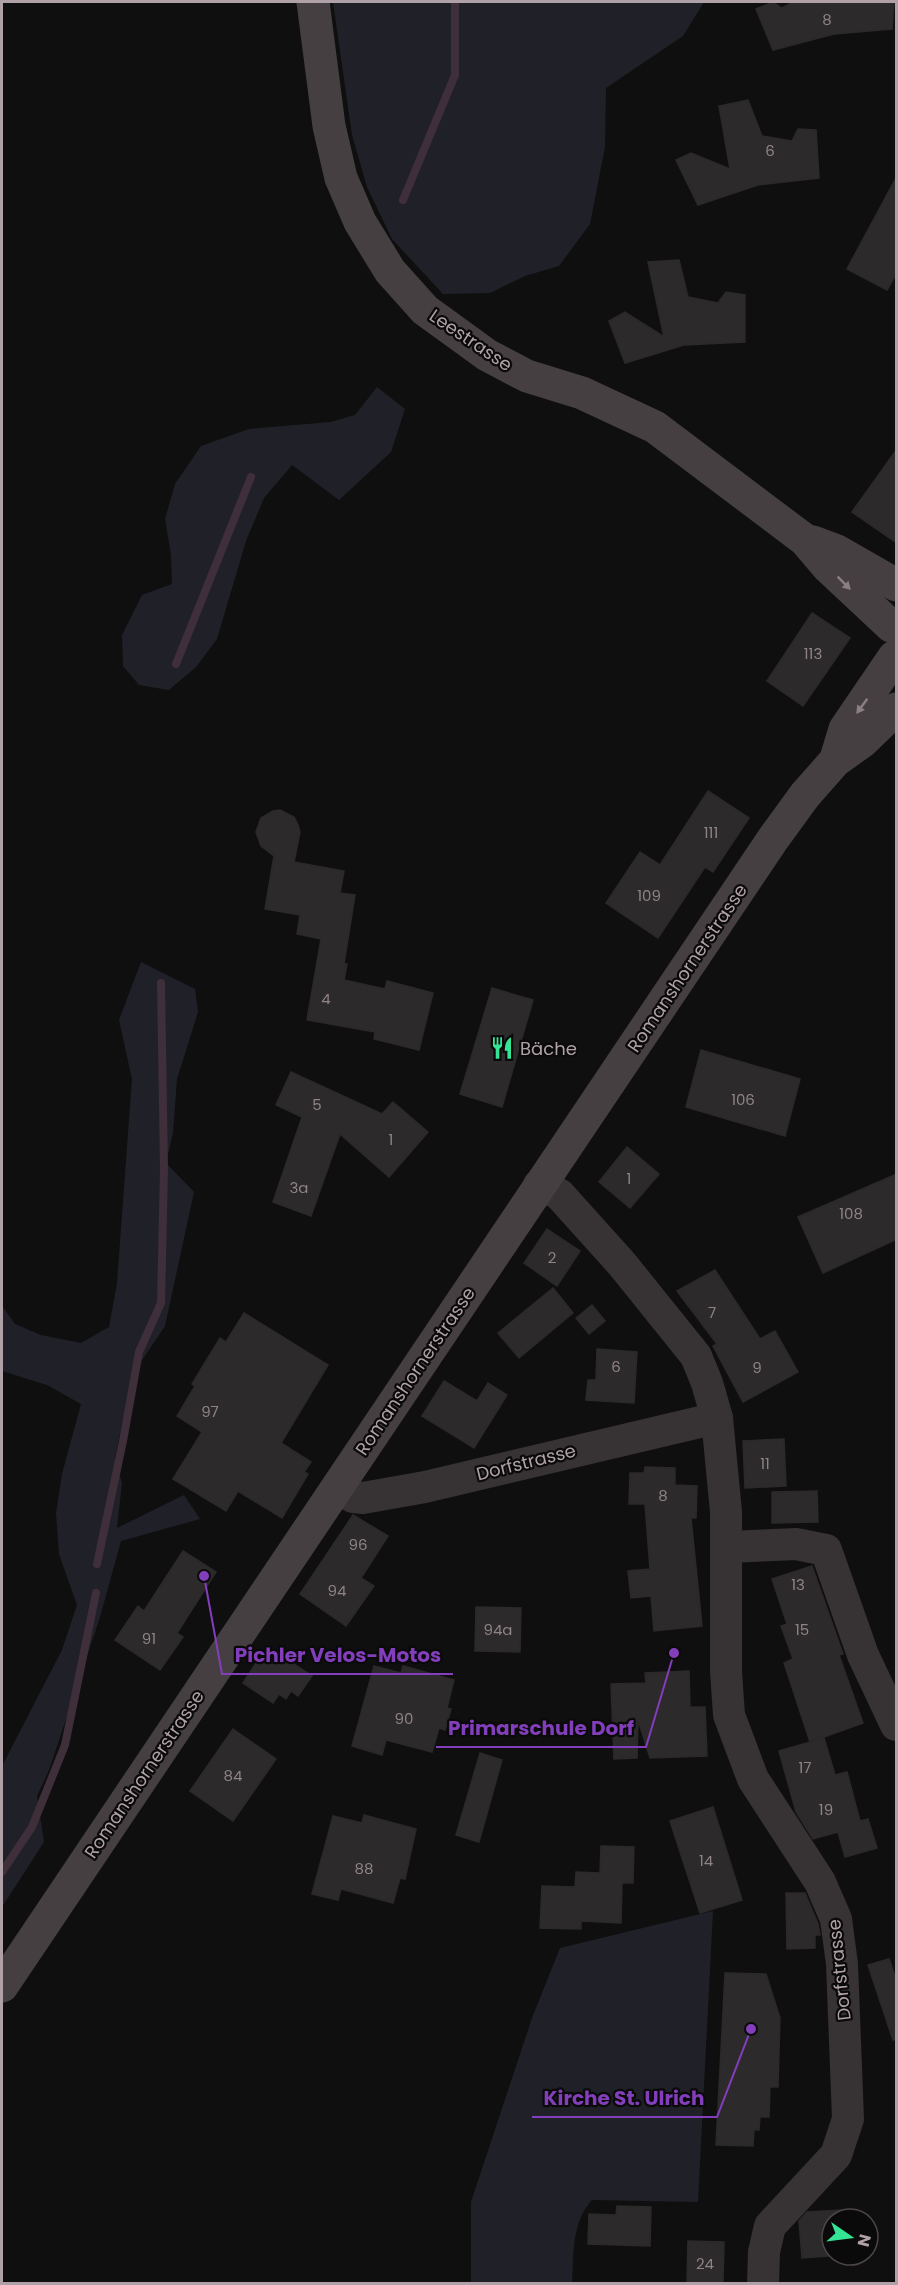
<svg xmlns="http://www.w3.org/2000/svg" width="898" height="2285" viewBox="0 0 898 2285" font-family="Poppins,sans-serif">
<rect width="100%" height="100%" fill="#100f0f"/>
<g fill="#202028">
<polygon points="333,2 704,2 683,36 606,88 605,147 590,224 559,266 525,276 490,293 443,294 392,239 367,187 352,135"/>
<polygon points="377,387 405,409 391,452 339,500 292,465 264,498 246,541 217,639 196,667 169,690 139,685 123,666 122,635 142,595 172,584 171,555 165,519 175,484 201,446 249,429 331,422 355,415"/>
<polygon points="141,962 195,989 198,1012 177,1079 173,1133 166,1163 194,1192 165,1326 140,1363 123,1419 115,1458 122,1483 117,1528 184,1495 200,1519 121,1541 100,1617 49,1770 37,1796 44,1842 2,1907 2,1766 62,1650 77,1605 59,1554 56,1513 62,1474 81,1404 47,1385 2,1371 2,1306 15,1324 41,1335 81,1343 109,1327 117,1283 132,1079 119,1020"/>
<path d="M713 1911 698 2202 592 2200C571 2223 574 2254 572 2283H471V2202L532 2018 560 1948Z"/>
</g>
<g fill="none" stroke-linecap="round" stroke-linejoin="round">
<g stroke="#3f2f3a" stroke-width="8">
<polyline points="403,200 455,75 455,2"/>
<polyline points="176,664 251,477"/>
<polyline points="97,1564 123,1441 139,1352 161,1303 164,1169 161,983"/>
<polyline points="2,1872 32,1827 65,1745 96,1593"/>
</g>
</g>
<g fill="#2c2a2a" stroke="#2c292a" stroke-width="1.5">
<polygon points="773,2 782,8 793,2 894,2 892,29 834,34 773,50 756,9"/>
<polygon points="748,100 762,136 792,141 798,129 816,130 819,178 758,185 698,205 676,160 691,153 730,169 719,106"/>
<polygon points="897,176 897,272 887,290 847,269"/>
<polygon points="679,260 688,297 718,303 726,292 745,295 745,342 684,345 625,363 609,321 625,312 664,337 648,262"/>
<polygon points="897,449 897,543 852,512"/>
<polygon points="812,613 850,638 803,706 767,681"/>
<polygon points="708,791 749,818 713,872 705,867 658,938 606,903 640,852 660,865"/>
<polygon points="280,810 294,817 298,825 300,832 294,862 344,871 340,893 355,895 344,964 347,964 344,980 385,989 387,981 433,993 419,1050 374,1039 375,1032 307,1020 321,939 297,934 300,915 265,909 274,856 261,846 256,832 261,818 273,811"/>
<polygon points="492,988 533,1000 502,1107 460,1094"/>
<polygon points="701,1050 800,1079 785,1136 686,1107"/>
<polygon points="291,1072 382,1114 393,1102 428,1132 389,1177 340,1134 311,1216 273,1202 302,1117 276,1105"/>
<polygon points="627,1147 659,1174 630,1208 599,1182"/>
<polygon points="897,1174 897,1239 823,1273 798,1217"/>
<polygon points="547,1229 580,1251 557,1286 524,1263"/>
<polygon points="715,1270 760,1339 775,1331 798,1372 743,1402 713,1346 717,1344 677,1291"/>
<polygon points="553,1288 573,1313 519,1358 498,1333"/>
<polygon points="592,1305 605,1321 589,1334 576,1318"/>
<polygon points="244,1313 328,1365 281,1443 311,1462 304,1472 308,1474 282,1518 238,1491 226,1511 173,1479 202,1432 177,1416 195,1386 192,1384 220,1338 226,1342"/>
<polygon points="597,1349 637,1352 634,1403 586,1400 588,1380 596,1380"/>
<polygon points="444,1381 477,1401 488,1383 507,1395 474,1448 422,1416"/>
<polygon points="784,1439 786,1486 745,1488 743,1441"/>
<polygon points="645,1467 675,1468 675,1485 697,1486 696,1518 691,1518 702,1626 654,1631 651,1596 631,1598 628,1571 650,1569 645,1504 629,1504 630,1473 644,1473"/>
<polygon points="817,1491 818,1522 772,1523 772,1492"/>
<polygon points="353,1515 388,1536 361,1578 374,1586 346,1626 300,1594"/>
<polygon points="183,1551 216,1572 177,1633 183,1637 160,1670 115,1640 138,1606 144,1611"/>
<polygon points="812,1566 843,1654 839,1655 863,1723 810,1742 784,1663 793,1659 781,1626 787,1624 772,1579"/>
<polygon points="476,1607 521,1608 520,1652 475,1651"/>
<polygon points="267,1646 312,1676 298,1696 291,1691 286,1699 279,1694 273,1703 243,1683"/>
<polygon points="374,1666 401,1673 403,1666 454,1680 447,1708 451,1709 445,1730 439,1728 432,1752 386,1740 382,1755 352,1746"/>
<polygon points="689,1671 690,1707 705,1707 707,1756 650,1758 638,1720 637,1758 614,1759 611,1684 646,1683 645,1673"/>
<polygon points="233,1729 276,1759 233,1821 190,1791"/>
<polygon points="824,1738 835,1775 847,1772 860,1821 868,1819 877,1848 845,1857 838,1832 813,1839 796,1812 779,1751"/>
<polygon points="480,1753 502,1760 479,1842 456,1835"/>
<polygon points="713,1807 742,1900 700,1913 670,1821"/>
<polygon points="364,1815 416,1829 405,1879 400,1878 393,1903 341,1889 338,1900 312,1894 333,1816 362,1823"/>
<polygon points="601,1846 634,1847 633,1883 622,1883 621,1923 581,1921 581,1929 540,1928 542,1886 575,1887 576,1872 600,1873"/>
<polygon points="786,1893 805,1893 818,1924 820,1935 815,1935 815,1948 787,1949"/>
<polygon points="889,1959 897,1982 897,2039 893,2040 868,1965"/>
<polygon points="725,1973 766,1974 780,2018 778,2087 770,2087 769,2117 760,2117 759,2130 754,2130 753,2146 716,2145"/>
<polygon points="617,2206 651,2207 650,2246 588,2244 589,2214 616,2215"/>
<polygon points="841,2210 842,2219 832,2219 832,2255 843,2255 802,2258 799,2221 807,2212"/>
<polygon points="688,2241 724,2242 723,2283 687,2283"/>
</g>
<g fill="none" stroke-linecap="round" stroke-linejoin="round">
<g stroke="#373234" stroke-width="32">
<polyline points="539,1185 559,1194 622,1264 696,1356 707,1383 717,1418 726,1512 726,1671 729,1715 753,1779 820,1882 836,1919 842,1964 848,2119 836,2155 770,2226 764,2252 763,2284"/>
<polyline points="338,1486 353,1497 363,1498 425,1487 717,1418"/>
<polyline points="727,1547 796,1544 826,1550 863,1655 896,1725"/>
</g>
<g stroke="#453f41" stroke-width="33">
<polyline points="313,2 329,126 341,178 360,222 390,271 425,310 487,355 527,376 582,393 655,427 805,540 828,567 891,626"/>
<polyline points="813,542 837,551 896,585"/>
<polyline points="836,759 845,729 894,657"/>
<polyline points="2,1986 773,839 805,795 835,761 863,741 896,709"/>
</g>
</g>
<defs><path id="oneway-solid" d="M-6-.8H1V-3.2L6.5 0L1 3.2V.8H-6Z" transform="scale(1.5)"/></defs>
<g fill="#8b7f84">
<use href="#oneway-solid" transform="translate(844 583) rotate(45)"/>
<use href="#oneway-solid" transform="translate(862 706) rotate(126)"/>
</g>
<defs>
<g id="restaurant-bare" transform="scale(1.8)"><path d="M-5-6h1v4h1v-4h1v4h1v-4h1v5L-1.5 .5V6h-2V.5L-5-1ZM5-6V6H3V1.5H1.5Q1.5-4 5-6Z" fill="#33e594" stroke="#0b0a0a" stroke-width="2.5" paint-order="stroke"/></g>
</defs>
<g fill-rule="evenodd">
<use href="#restaurant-bare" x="502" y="1048"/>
</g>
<g text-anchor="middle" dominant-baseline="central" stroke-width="4.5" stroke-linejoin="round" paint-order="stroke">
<g font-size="15" fill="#8f8388">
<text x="827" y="19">8</text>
<text x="770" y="150">6</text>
<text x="813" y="653">113</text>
<text x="711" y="832">111</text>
<text x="649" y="895">109</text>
<text x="326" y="998">4</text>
<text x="743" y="1099">106</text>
<text x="317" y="1104">5</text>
<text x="391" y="1139">1</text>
<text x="629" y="1178">1</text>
<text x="299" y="1187">3a</text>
<text x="851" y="1213">108</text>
<text x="552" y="1257">2</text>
<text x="712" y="1312">7</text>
<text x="616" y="1366">6</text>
<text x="757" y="1367">9</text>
<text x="210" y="1411">97</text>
<text x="765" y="1463">11</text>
<text x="663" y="1495">8</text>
<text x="358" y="1544">96</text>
<text x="798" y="1584">13</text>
<text x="337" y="1590">94</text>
<text x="498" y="1629">94a</text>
<text x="802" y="1629">15</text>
<text x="149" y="1638">91</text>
<text x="404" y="1718">90</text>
<text x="805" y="1767">17</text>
<text x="233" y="1775">84</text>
<text x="826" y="1809">19</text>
<text x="706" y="1860">14</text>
<text x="364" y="1868">88</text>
<text x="705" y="2263">24</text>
</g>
<g font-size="18" fill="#b0a1a8" stroke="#0b0a0a">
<text transform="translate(471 340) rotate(34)">Leestrasse</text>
<text transform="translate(687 968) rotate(-56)">Romanshornerstrasse</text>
<text transform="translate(415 1371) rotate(-56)">Romanshornerstrasse</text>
<text transform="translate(526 1462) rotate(-14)">Dorfstrasse</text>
<text transform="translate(144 1774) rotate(-56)">Romanshornerstrasse</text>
<text transform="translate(839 1970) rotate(-96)">Dorfstrasse</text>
</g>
<g font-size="18" fill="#b0a1a8" stroke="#0b0a0a" text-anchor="start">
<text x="520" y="1048">Bäche</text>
</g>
</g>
<path fill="none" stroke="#833ebc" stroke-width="2" d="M204 1576L222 1674H453M674 1653L646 1747H436M751 2029L717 2117H532"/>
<g fill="#833ebc" stroke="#0b0a0a" stroke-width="2">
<circle cx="204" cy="1576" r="6"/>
<circle cx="674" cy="1653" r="6"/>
<circle cx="751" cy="2029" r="6"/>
</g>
<g font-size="20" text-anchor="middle" font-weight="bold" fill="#833ebc" stroke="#0b0a0a" stroke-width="4.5" stroke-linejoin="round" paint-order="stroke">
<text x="338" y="1662">Pichler Velos-Motos</text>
<text x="541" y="1735">Primarschule Dorf</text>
<text x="624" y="2105">Kirche St. Ulrich</text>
</g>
<rect width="898" height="2285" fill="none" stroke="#b0a1a8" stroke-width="6"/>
<g transform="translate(850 2237) rotate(104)"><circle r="28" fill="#0b0a0a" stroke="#4d4649" stroke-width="1.5"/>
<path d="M0-4.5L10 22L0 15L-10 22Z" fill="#33e594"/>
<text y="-9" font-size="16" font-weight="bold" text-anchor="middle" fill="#b0a1a8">N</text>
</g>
</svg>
